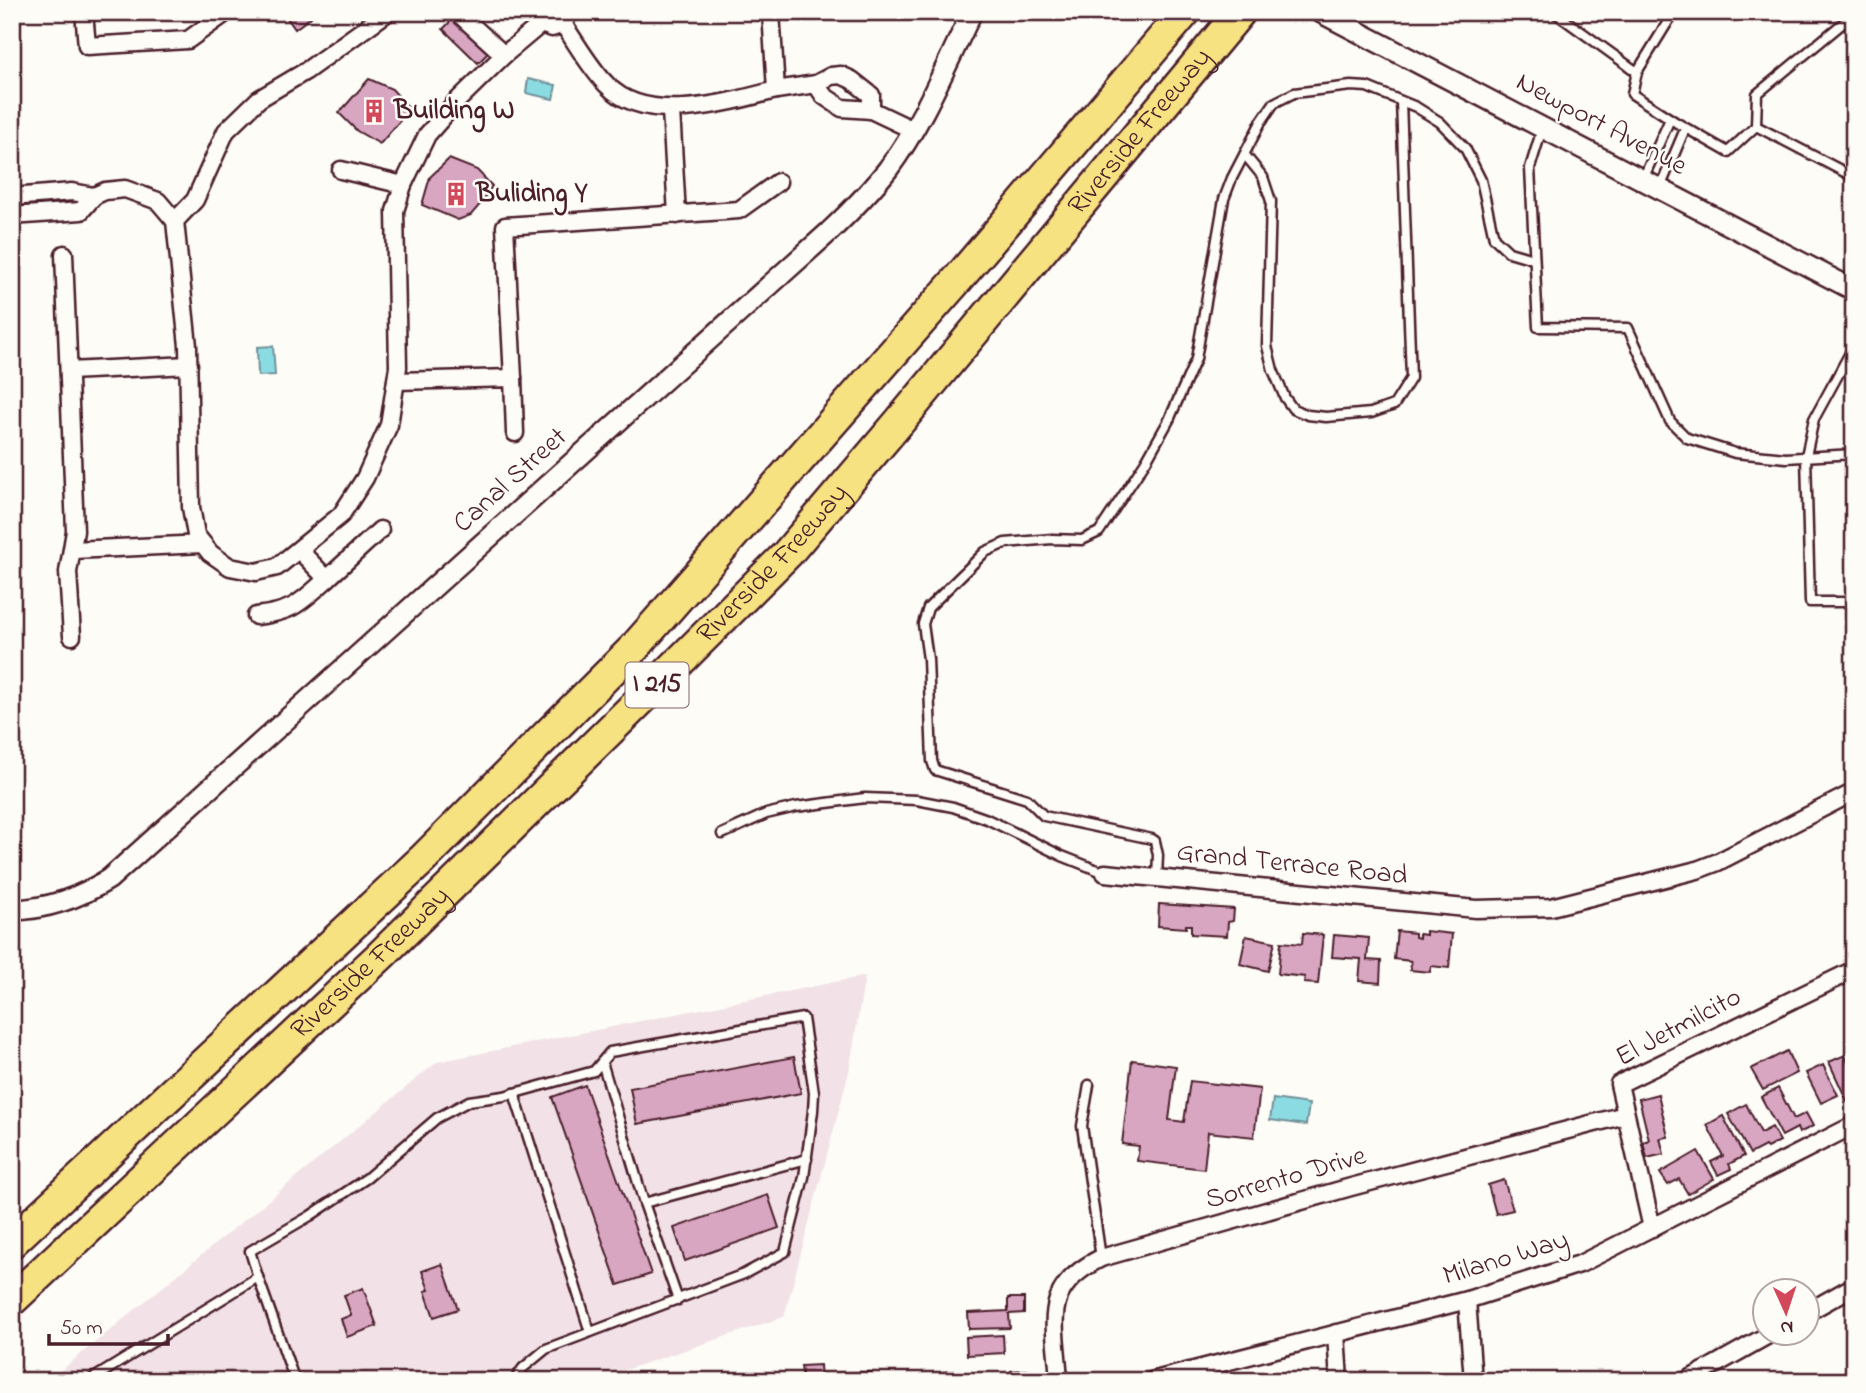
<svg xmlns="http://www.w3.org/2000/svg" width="1866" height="1393" viewBox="0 0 1866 1393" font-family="'Indie Flower',sans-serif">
<rect width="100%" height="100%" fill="#fdfcf7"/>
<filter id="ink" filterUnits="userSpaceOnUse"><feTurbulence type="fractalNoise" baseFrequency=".0143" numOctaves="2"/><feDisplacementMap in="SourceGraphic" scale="14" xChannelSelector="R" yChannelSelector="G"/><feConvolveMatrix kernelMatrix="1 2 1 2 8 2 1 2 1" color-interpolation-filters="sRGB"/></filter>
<g filter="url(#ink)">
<polygon fill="#f2e2e7" points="865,976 849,1072 784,1317 592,1381 48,1381 437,1062"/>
<g fill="#8bdce2" stroke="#719099" stroke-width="2">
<polygon points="528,79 556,85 553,99 526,93"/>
<polygon points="273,346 275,375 258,376 257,347"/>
<polygon points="1273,1099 1309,1104 1306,1125 1270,1120"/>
</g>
<g fill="#d9a6c2" stroke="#4a1f2b" stroke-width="2">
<polygon points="283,12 308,12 311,17 295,29"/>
<polygon points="453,19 488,53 478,63 443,29"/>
<polygon points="369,79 392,89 410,109 380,144 357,131 339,113"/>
<polygon points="449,159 477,170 492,186 483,201 471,215 458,220 422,205 430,177"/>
<polygon points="1159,904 1234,909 1233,921 1228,922 1227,936 1191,934 1191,925 1186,925 1186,928 1158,926"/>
<polygon points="1397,931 1415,933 1415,937 1419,938 1419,934 1426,935 1426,931 1452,934 1449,968 1431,966 1430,972 1410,970 1411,961 1394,959"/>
<polygon points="1303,933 1323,935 1318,984 1304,983 1305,977 1278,974 1281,942 1302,944"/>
<polygon points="1334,935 1369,938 1367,960 1381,961 1380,983 1359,981 1361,959 1332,957"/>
<polygon points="1246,936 1275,942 1268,971 1240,964"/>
<polygon points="1787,1051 1797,1073 1763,1090 1751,1069"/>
<polygon points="1845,1055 1850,1069 1854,1067 1854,1101 1848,1103 1829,1062"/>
<polygon points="794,1057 801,1093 637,1124 630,1088"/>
<polygon points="1132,1060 1176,1066 1169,1120 1184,1122 1190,1081 1260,1089 1254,1137 1208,1132 1204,1169 1137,1161 1139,1146 1122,1144"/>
<polygon points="1823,1065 1838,1095 1821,1103 1806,1073"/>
<polygon points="585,1085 651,1274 618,1285 552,1097"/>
<polygon points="1778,1088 1794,1119 1806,1113 1813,1126 1799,1133 1797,1128 1782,1136 1761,1097"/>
<polygon points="1658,1094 1668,1137 1660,1138 1664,1154 1647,1158 1643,1142 1649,1140 1639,1099"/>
<polygon points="1746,1104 1761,1133 1772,1127 1780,1141 1767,1148 1765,1146 1750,1154 1728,1114"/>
<polygon points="1723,1116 1744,1156 1729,1164 1731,1169 1718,1175 1711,1162 1723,1156 1707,1125"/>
<polygon points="1698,1151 1714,1179 1688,1194 1679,1179 1668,1185 1660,1173"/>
<polygon points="1504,1180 1513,1210 1496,1214 1488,1185"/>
<polygon points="768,1195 779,1228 685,1261 674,1228"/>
<polygon points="442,1264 458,1309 434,1317 425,1291 429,1290 422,1271"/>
<polygon points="363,1288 377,1326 347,1337 341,1319 351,1315 344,1295"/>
<polygon points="1008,1298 1024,1298 1024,1313 1009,1314 1010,1328 969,1329 968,1313 1008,1311"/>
<polygon points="1003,1335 1004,1353 967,1355 966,1337"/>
<polygon points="820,1365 821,1381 803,1381 801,1366"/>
<polygon points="1027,1370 1028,1381 1012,1381 1011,1371"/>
<polygon points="961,1371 962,1381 944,1381 943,1372"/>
<polygon points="871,1372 872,1381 838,1381 838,1373"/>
<polygon points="131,1375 133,1381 116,1381"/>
<polygon points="797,1378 797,1381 759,1381 759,1380"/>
</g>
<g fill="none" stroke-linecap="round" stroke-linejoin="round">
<g stroke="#4a1f2b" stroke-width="13">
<g id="service">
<polyline points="1554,12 1637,72 1632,94 1677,123 1728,152 1756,126 1757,94 1854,14"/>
<polyline points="1637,72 1674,12"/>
<polyline points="1756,126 1854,177"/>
<polyline points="1542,129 1530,168 1538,327 1628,328 1670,421 1687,438 1735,453 1786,458 1854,454"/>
<polyline points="1245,155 1263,177 1271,201 1267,346 1273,370 1285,398 1293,409 1308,415 1326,417 1371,413 1394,405 1411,378 1401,101"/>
<polyline points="1643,179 1670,119"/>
<polyline points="1660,188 1685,129"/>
<polyline points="1854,355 1850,353 1814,419 1806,456 1810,602 1854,602"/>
<polyline points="722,834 766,814 796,807 865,798 917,800 953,807 987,819 1062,856 1105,873"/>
<polyline points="1157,878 1158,855 1155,841 1152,839 1044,816 1027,799 935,770 932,761 928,659 923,624 928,608 985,552 1005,543 1052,539 1082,540 1099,532 1146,461 1169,420 1196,359 1224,199 1232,178 1261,122 1274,103 1294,93 1351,86 1367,87 1416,107 1440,122 1465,148 1481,180 1494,238 1509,252 1533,259"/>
<polyline points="602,1062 644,1203 678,1300"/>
<polyline points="1089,1085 1082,1126 1101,1258"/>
<polyline points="514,1093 590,1332"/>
<polyline points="644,1203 807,1159"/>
<polyline points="258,1277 295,1381"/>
<polyline points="89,1381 258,1277 250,1251 310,1216 367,1178 437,1118 469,1101 504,1096 594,1071 610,1052 803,1018 814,1093 813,1111 804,1177 785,1252 744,1274 546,1349 523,1368 514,1381"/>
</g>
</g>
<g stroke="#4a1f2b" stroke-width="21">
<g id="minor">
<polyline points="84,12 87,46 188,40 227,12"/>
<polyline points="535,12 541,24 552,28 563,24 570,12"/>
<path d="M563 24C577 44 590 68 607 85 646 126 727 103 776 90L771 12"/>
<polyline points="504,55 541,24"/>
<polyline points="816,84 824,96 842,108 871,110 913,130"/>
<polyline points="776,90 816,84 831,76 841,75 852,80 871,95 871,110"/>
<polyline points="671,110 677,215"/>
<polyline points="341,170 403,185"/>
<polyline points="12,197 72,192 94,196"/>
<polyline points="12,216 81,211 94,196 105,191 125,189 158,201 175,221 188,346 191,507 196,535 210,553 230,567 256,572 277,567 341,515 365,478 389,425 398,367 395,211 403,185 427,135 456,102 504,55 457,12"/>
<polyline points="175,221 195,200 226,131 259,99 306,71 388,12"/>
<polyline points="64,254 75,531 68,572 72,636"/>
<polyline points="69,371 189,365"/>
<polyline points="513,378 505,226 739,210 778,182"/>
<polyline points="396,381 513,378 515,433"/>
<polyline points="73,550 203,544"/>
<polyline points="327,579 380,530"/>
<path d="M256 616C293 612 300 603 327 579L299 550"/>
<polyline points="1105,873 1476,909 1551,907 1697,870 1718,862 1854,792"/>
<polyline points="1652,1228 1619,1084 1854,970"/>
<polyline points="1467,1300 1473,1381"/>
<polyline points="1806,1313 1854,1286"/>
<polyline points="1336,1333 1339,1381"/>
<path d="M1059 1381C1056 1322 1039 1289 1101 1258L1351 1187 1625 1115"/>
<polyline points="1151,1381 1467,1300 1580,1264 1854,1125"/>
<polyline points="1686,1381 1770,1334"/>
</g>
</g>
<g stroke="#4a1f2b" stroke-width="24">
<g id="tertiary">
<polyline points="1320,12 1854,290"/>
<path d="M12 910C49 909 79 898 109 879L829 232C850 212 870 192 888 169 923 122 946 65 972 12"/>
</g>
</g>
<g stroke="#4a1f2b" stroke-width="35">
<g id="motorway">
<polyline points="12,1242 422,860 634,648 958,279 1185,12"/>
<path id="s1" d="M12 1300 381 955 659 682 787 554 900 421 1240 12"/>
</g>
</g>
<use href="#service" stroke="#fdfcf7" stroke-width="8"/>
<use href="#minor" stroke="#fdfcf7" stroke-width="16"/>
<use href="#tertiary" stroke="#fdfcf7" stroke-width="19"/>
<use href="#motorway" stroke="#f7e281" stroke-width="30"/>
</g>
</g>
<defs>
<g id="building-bare" transform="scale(1.89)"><path d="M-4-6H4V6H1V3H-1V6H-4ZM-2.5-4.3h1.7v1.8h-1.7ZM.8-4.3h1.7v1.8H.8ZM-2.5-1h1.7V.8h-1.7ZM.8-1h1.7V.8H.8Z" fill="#d1495b" stroke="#fdfcf7" stroke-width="2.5" paint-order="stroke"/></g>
</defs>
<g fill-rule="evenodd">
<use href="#building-bare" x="374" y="111"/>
<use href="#building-bare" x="456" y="194"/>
</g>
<g text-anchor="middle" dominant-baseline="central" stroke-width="5" stroke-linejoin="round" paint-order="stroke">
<rect fill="#fdfcf7" stroke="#806168" stroke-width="2" x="625.5" y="662.5" width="63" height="45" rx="5"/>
<g font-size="26" font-weight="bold" fill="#4a1f2b">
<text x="657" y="685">I 215</text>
</g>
<g font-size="28" font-weight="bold" fill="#4a1f2b" stroke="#fdfcf7" text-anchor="start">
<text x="394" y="111">Building W</text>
<text x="476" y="194">Buliding Y</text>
</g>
<g font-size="28" fill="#4a1f2b" stroke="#fdfcf7">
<text transform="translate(1601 125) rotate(28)">Newport Avenue</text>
<text stroke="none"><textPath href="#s1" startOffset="1626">Riverside Freeway</textPath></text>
<text transform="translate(511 481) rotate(-42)">Canal Street</text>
<text stroke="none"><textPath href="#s1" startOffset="1059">Riverside Freeway</textPath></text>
<text transform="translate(1292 865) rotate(6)">Grand Terrace Road</text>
<text stroke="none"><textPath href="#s1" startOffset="492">Riverside Freeway</textPath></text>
<text transform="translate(1679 1028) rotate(-28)">El Jetmilcito</text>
<text transform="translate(1286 1179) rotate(-16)">Sorrento Drive</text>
<text transform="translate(1506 1259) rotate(-17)">Milano Way</text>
</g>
</g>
<rect width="1866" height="1393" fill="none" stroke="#fdfcf7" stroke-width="42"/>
<rect x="21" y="21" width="1824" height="1351" fill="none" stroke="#4a1f2b" stroke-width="2.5" filter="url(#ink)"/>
<g transform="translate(1786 1312) rotate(177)"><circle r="33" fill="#fdfcf7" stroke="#b5a4a5" stroke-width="2"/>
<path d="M0-5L12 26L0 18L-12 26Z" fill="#d1495b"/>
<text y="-10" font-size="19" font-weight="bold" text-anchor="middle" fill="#4a1f2b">N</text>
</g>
<path d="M49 1334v10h119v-10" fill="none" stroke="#4a1f2b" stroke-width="3.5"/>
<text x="60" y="1334" font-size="21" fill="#4a1f2b" stroke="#fdfcf7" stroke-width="5" paint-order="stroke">50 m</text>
</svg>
